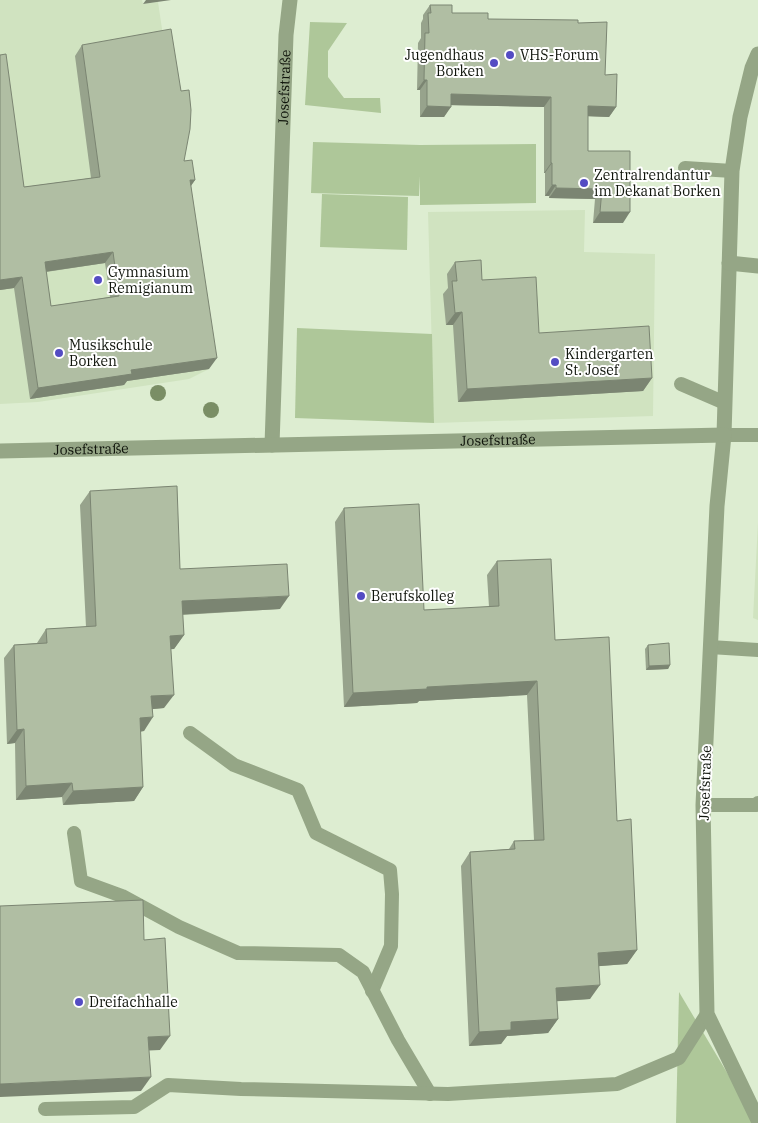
<svg xmlns="http://www.w3.org/2000/svg" width="758" height="1123" viewBox="0 0 758 1123" font-family="'IBM Plex Serif',serif">
<rect width="100%" height="100%" fill="#ddedd1"/>
<g fill="#d0e3c0">
<polygon points="0,0 142,0 143,4 158,2 173,102 182,192 209,369 189,379 38,402 0,404"/>
<polygon points="585,210 584,252 655,254 653,416 434,423 428,212"/>
<polygon points="758,523 758,620 753,618"/>
</g>
<g fill="#aec799">
<polygon points="310,22 347,23 328,51 328,77 344,98 380,98 381,113 305,105"/>
<polygon points="313,142 420,145 536,144 536,203 420,205 420,176 419,196 311,193"/>
<polygon points="322,194 408,197 407,250 320,247"/>
<polygon points="297,328 432,334 434,423 295,418"/>
<polygon points="679,992 757,1123 676,1123"/>
</g>
<g fill="none" stroke-linecap="round" stroke-linejoin="round">
<g stroke="#95a686" stroke-width="14">
<polyline points="685,168 732,171"/>
<polyline points="681,384 725,403"/>
<polyline points="724,435 758,435"/>
<polyline points="710,647 758,650"/>
<polyline points="190,733 234,765 298,790 316,833 390,870 392,894 391,946 372,991"/>
<polyline points="703,805 756,805 758,803"/>
<polyline points="74,833 81,881 122,896 179,927 238,953 339,955 363,972 398,1040 430,1094"/>
<polyline points="45,1109 134,1107 168,1085 241,1089 448,1094 617,1084 679,1058 707,1014"/>
</g>
<g stroke="#95a686" stroke-width="15">
<polyline points="758,54 752,68 740,117 732,171 724,435 717,506 703,805 707,1014 758,1120"/>
<polyline points="729,263 758,266"/>
<path id="s1" d="M272 445 286 35 290 0"/>
<path id="s2" d="M0 451 724 435"/>
</g>
</g>
<g fill="#7a8e65">
<circle cx="158" cy="393" r="8"/>
<circle cx="211" cy="410" r="8"/>
</g>
<g fill="#97a38c" fill-rule="evenodd">
<polygon points="430,5 452,13 488,19 578,23 605,75 616,107 609,117 588,116 588,151 623,223 593,223 595,199 549,198 549,196 545,196 545,173 544,173 544,107 451,105 444,117 420,117 420,90 417,90 418,43 421,38 421,23 423,19 423,15"/>
<path d="M82 45 184 161 195 180 191 186 209 369 127 381 124 385 30 399 14 288 0 290V55L24 187 91 178 75 56ZM105 263 110 297 51 306 46 272Z"/>
<polygon points="455,262 482,280 539,333 652,378 643,391 458,402 453,325 446,325 443,294 448,288 447,274"/>
<polygon points="90,491 180,569 280,609 182,615 184,635 174,649 171,649 164,708 153,709 144,731 140,732 143,787 134,801 63,805 62,797 16,800 15,743 7,744 4,658 14,645 37,643 46,629 86,627 80,505"/>
<polygon points="344,508 424,610 489,607 487,575 497,561 555,640 617,821 637,950 627,964 599,966 590,999 557,1001 558,1019 548,1033 507,1036 501,1044 469,1046 461,866 470,852 509,849 514,841 534,840 527,695 419,701 417,703 344,707 335,522"/>
<polygon points="648,645 670,665 668,669 646,670 645,649"/>
</g>
<g fill="#7b8572">
<polygon points="146,0 171,0 143,4"/>
<polygon points="424,80 427,80 420,90 417,90"/>
<polygon points="451,94 551,97 544,107 444,105"/>
<polygon points="427,106 451,107 444,117 420,117"/>
<polygon points="588,106 616,107 609,117 581,116"/>
<polygon points="551,163 552,163 545,173 544,173"/>
<polygon points="190,180 195,180 187,191"/>
<polygon points="552,185 556,185 549,196 545,196"/>
<polygon points="556,188 602,189 595,199 549,198"/>
<polygon points="600,212 630,212 623,223 593,223"/>
<polygon points="113,252 105,263 37,273 45,262"/>
<polygon points="22,277 14,288 0,290 0,280"/>
<polygon points="462,312 453,325 446,325 455,313"/>
<polygon points="217,358 209,369 127,381 124,385 30,399 38,388 131,370"/>
<polygon points="652,378 643,391 458,402 467,389"/>
<polygon points="289,596 280,609 172,615 182,601"/>
<polygon points="184,635 174,649 160,650 170,636"/>
<polygon points="670,665 668,669 646,670 649,666"/>
<polygon points="537,681 527,695 419,701 417,703 344,707 353,693 427,687"/>
<polygon points="174,695 164,708 142,710 151,696"/>
<polygon points="153,717 144,731 130,732 140,718"/>
<polygon points="24,729 15,743 7,744 17,730"/>
<polygon points="72,783 62,797 16,800 26,786"/>
<polygon points="143,787 134,801 63,805 73,791"/>
<polygon points="637,950 627,964 588,967 598,953"/>
<polygon points="600,985 590,999 546,1002 556,988"/>
<polygon points="558,1019 548,1033 507,1036 501,1044 469,1046 479,1032 511,1022"/>
<polygon points="170,1036 160,1050 138,1051 148,1037"/>
<polygon points="151,1077 141,1091 0,1097 0,1084"/>
</g>
<g fill="#b0bea3" stroke="#7b8572" fill-rule="evenodd">
<polygon points="430,5 452,5 452,13 488,13 488,19 578,20 578,23 607,22 605,75 617,74 616,107 588,106 588,151 630,151 630,212 600,212 602,189 556,188 556,185 552,185 552,163 551,163 551,97 451,94 451,107 427,106 427,80 424,80 425,33 429,33 428,13 431,13"/>
<path d="M171 29 181 91 189 90 191 110 190 129 184 161 192 160 195 180H190L217 358 131 370 132 374 38 388 22 277 0 280V55L6 54 24 187 100 177 82 45ZM113 252 119 296 51 306 45 262Z"/>
<polygon points="481,260 482,280 536,277 539,333 649,326 652,378 467,389 462,312 455,313 452,281 457,281 455,262"/>
<polygon points="177,486 180,569 287,564 289,596 182,601 184,635 170,636 174,695 151,696 153,717 140,718 143,787 73,791 72,783 26,786 24,729 17,730 14,645 47,643 46,629 96,626 90,491"/>
<polygon points="419,504 424,610 499,606 497,561 551,559 555,640 609,637 617,821 631,819 637,950 598,953 600,985 556,988 558,1019 511,1022 511,1030 479,1032 470,852 515,849 514,841 544,840 537,681 427,687 427,689 353,693 344,508"/>
<polygon points="669,643 670,665 649,666 648,645"/>
<polygon points="143,900 144,940 165,938 170,1036 148,1037 151,1077 0,1084 0,906"/>
</g>
<g fill="#544cc3" stroke="#fff" stroke-width="2">
<circle cx="510" cy="55" r="5"/>
<circle cx="494" cy="63" r="5"/>
<circle cx="584" cy="183" r="5"/>
<circle cx="98" cy="280" r="5"/>
<circle cx="59" cy="353" r="5"/>
<circle cx="555" cy="362" r="5"/>
<circle cx="361" cy="596" r="5"/>
<circle cx="79" cy="1002" r="5"/>
</g>
<g text-anchor="middle" dominant-baseline="central" stroke-width="4" stroke-linejoin="round" paint-order="stroke">
<g font-size="14" fill="#0f140b" stroke="#fff" text-anchor="start">
<text x="484" y="55" text-anchor="end">Jugendhaus<tspan x="484" dy="16">Borken</tspan></text>
<text x="520" y="55">VHS-Forum</text>
<text x="594" y="175">Zentralrendantur<tspan x="594" dy="16">im Dekanat Borken</tspan></text>
<text x="108" y="272">Gymnasium<tspan x="108" dy="16">Remigianum</tspan></text>
<text x="69" y="345">Musikschule<tspan x="69" dy="16">Borken</tspan></text>
<text x="565" y="354">Kindergarten<tspan x="565" dy="16">St. Josef</tspan></text>
<text x="371" y="596">Berufskolleg</text>
<text x="89" y="1002">Dreifachhalle</text>
</g>
<g font-size="14" fill="#0f140b" stroke="#fff">
<text stroke="none"><textPath href="#s1" startOffset="358">Josefstraße</textPath></text>
<text stroke="none"><textPath href="#s2" startOffset="498">Josefstraße</textPath></text>
<text stroke="none"><textPath href="#s2" startOffset="91">Josefstraße</textPath></text>
<text transform="translate(705 783) rotate(-88)">Josefstraße</text>
</g>
</g>
</svg>
